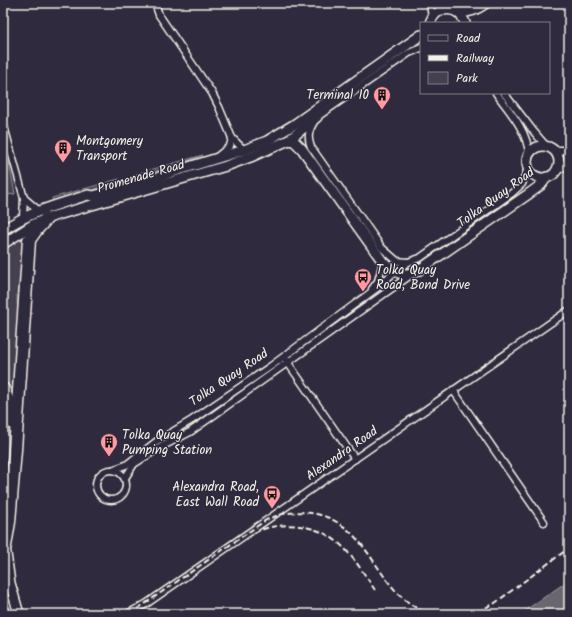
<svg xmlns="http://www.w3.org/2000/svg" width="572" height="617" viewBox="0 0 572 617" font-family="Kalam,sans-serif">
<rect width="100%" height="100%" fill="#2f2a3d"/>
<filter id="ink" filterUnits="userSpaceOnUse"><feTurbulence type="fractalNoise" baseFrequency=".025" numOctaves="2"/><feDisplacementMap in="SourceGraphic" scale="8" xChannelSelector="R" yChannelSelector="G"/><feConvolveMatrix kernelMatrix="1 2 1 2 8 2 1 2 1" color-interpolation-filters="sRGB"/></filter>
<g filter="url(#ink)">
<g fill="#454050" stroke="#9c989c">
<polygon points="203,155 171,168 136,175 136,174"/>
<polygon points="3,162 9,163 15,194 7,195 3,177"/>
<polygon points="119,179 119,180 88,192 53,202 52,198"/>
<polygon points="23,235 21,282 17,296 18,318 12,402 3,382 3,249 17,238"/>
</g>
<polygon fill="#6a6670" stroke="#a19ea0" points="569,580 569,614 520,614"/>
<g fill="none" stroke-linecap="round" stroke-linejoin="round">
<g stroke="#f4f1e8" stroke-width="9">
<g id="street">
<polyline points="155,3 159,15 212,93 219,107 232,138 244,150"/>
<polyline points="430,3 432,18"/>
<polyline points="439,3 447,9"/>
<path d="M496 93C510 112 527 130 529 154"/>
<polyline points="504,93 534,132 547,147"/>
<polyline points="3,123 24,198 23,217"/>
<polyline points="553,150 569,150"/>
<polyline points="218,156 230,146 232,138"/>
<polyline points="24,198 38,210"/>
<path d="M408 262 397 261 382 248 311 147C306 135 310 128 317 117L409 53 421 48"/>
<polyline points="372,289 378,281 383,262"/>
<polyline points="286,360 355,459"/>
<polyline points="453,390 544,522"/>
<circle cx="111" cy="485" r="15"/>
<polyline points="112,470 126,465 157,441 192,420 271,366 381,285 394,272 408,262 420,258 512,193 522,184 528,168"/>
<polyline points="125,478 134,464 159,448 190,432 412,274"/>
<polyline points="127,614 146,604 569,310"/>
</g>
</g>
<g stroke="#f4f1e8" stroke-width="12">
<g id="secondary">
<path d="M457 12C470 13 476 10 486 3"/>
<path d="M430 23C436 5 459 5 465 23"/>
<path d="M289 140 294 141 302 149 383 262C394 272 404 279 419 270L530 193 541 185 547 177"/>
<circle cx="543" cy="162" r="16"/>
<polyline points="557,169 569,163"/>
<path d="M3 230C31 211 57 205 88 195L93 196 150 181 169 173 244 150 267 141 295 124 421 35"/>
<polyline points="3,244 34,224 54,216 226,166 253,156 289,140 317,117"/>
<polyline points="3,546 5,546 10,583 19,614"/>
</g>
</g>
<g stroke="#f4f1e8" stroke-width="15">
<g id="highway">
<polyline points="3,389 7,399 13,423"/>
<polyline points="5,546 9,522 15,450 29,240 36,230 46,219"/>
</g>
</g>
<use href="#street" stroke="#2f2a3d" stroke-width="6"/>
<use href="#secondary" stroke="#2f2a3d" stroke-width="9"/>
<use href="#highway" stroke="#2f2a3d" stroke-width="12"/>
<g stroke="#f4f1e8" stroke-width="2" stroke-dasharray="6 3" stroke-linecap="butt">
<path d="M254 533C283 519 319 524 342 546 355 559 365 575 375 590"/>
<path d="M130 614 266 520C281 513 295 511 311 513 374 522 375 599 432 614"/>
<polyline points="469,614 479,611 495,603 569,548"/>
</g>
</g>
</g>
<defs>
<g id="building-pin" transform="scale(0.9)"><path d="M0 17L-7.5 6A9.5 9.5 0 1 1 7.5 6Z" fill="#ff9aa2" stroke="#2f2a3d"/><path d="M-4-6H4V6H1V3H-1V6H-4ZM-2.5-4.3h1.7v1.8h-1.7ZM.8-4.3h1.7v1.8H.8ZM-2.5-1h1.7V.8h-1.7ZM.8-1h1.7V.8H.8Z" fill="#111"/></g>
<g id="bus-pin" transform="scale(0.9)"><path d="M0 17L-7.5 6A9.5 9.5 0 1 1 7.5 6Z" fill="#ff9aa2" stroke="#2f2a3d"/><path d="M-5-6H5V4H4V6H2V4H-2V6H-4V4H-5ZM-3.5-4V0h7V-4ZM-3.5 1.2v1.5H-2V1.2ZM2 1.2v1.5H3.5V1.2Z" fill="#111"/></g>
</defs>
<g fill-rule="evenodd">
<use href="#building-pin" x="382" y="95"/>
<use href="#building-pin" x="63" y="148"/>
<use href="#bus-pin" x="363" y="277"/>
<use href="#building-pin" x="109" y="442"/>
<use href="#bus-pin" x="272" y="494"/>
</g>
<g text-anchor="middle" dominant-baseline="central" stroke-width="3" stroke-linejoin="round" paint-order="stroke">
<g font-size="13" fill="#f4f1e8" stroke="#2f2a3d" text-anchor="start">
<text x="369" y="95" text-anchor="end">Terminal 10</text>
<text x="76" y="141">Montgomery<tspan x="76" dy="15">Transport</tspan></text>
<text x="376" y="270">Tolka Quay<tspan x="376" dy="15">Road, Bond Drive</tspan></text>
<text x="122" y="435">Tolka Quay<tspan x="122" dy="15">Pumping Station</tspan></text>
<text x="259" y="487" text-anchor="end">Alexandra Road,<tspan x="259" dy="15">East Wall Road</tspan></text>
</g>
<g font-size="13" fill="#f4f1e8" stroke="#2f2a3d">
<text transform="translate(141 177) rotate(-16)">Promenade Road</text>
<text transform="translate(496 198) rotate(-36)">Tolka Quay Road</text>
<text transform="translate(229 378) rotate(-34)">Tolka Quay Road</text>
<text transform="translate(342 454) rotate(-35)">Alexandra Road</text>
</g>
</g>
<rect width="572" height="617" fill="none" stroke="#2f2a3d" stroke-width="16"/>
<rect x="8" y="8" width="556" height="601" fill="none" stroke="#f4f1e8" stroke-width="1.5" filter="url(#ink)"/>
<rect x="420" y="22" width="130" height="72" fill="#2f2a3d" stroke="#7e7a81"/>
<rect x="428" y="35" width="20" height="6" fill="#2f2a3d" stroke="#7e7a81"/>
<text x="456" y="42" font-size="12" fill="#f4f1e8">Road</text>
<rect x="428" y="55" width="20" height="6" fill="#f4f1e8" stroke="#7e7a81"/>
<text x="456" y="62" font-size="12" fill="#f4f1e8">Railway</text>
<rect x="428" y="72" width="20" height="12" fill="#454050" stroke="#7e7a81"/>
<text x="456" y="82" font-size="12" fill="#f4f1e8">Park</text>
</svg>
